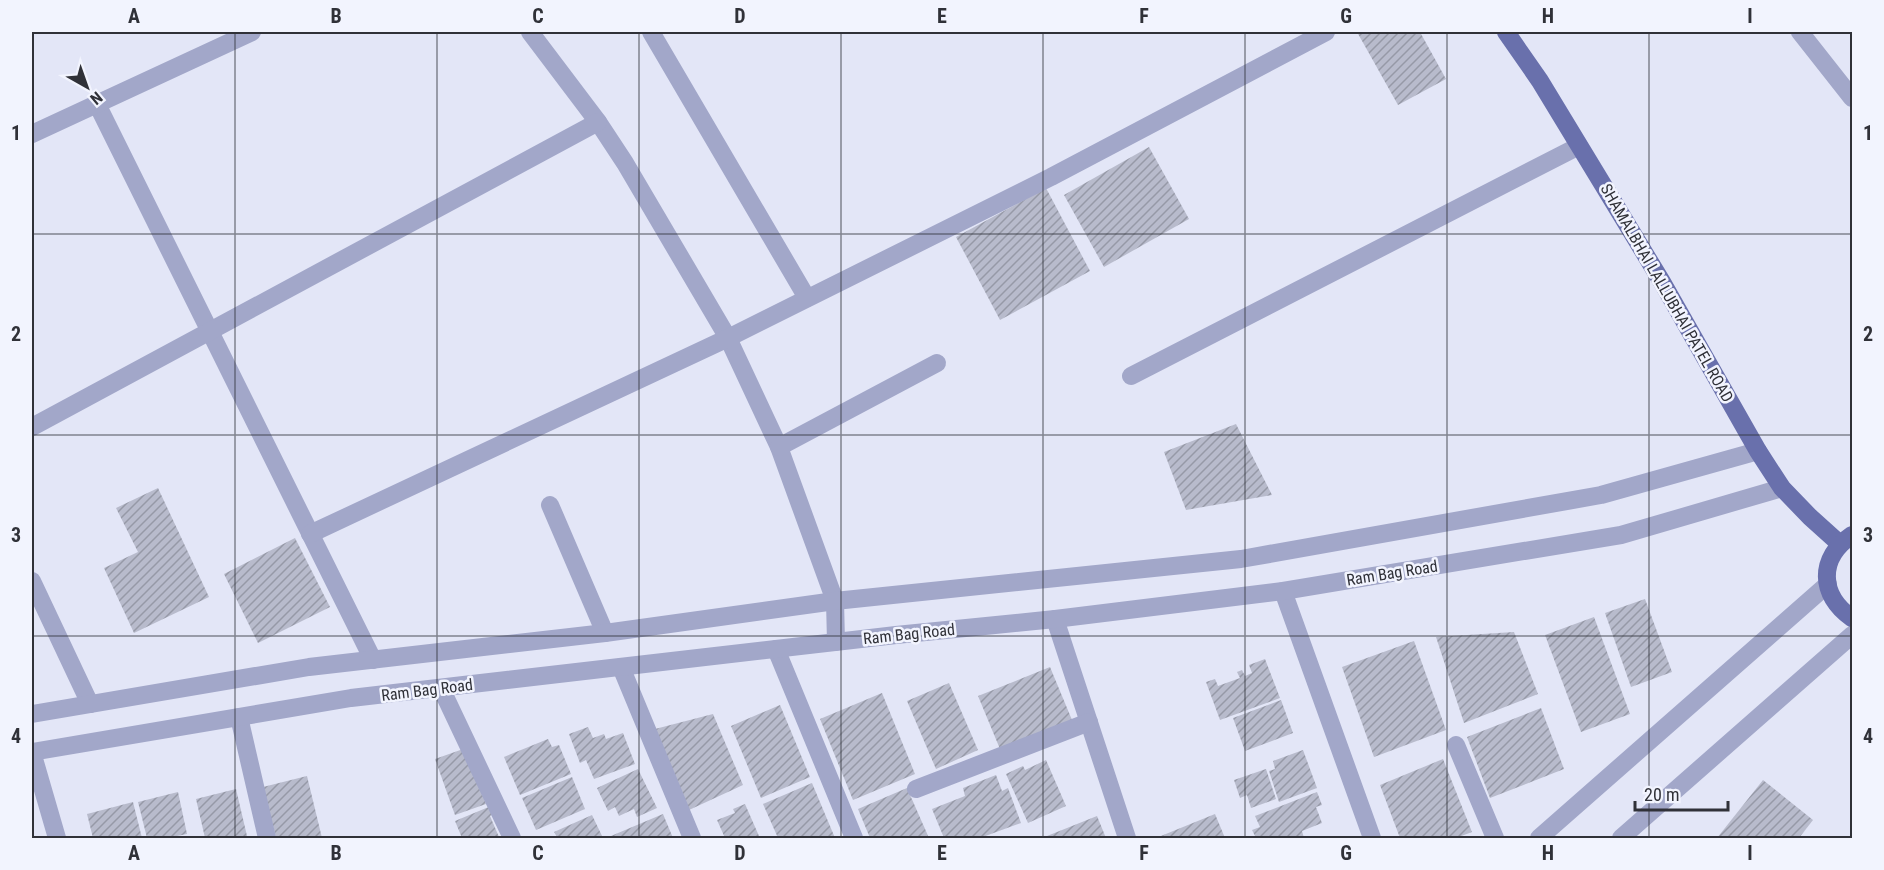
<svg xmlns="http://www.w3.org/2000/svg" width="1884" height="870" viewBox="0 0 1884 870" font-family="'Roboto Condensed',sans-serif">
<defs>
<pattern id="building-hatch" width="6" height="6" patternUnits="userSpaceOnUse" patternTransform="scale(1.5)"><rect width="6" height="6" fill="#b8bbcc"/><path d="M-1 1l2-2M0 6l6-6M5 7l2-2" fill="none" stroke="#9699a7"/></pattern>
</defs>
<rect width="100%" height="100%" fill="#e3e6f7"/>
<g fill="url(#building-hatch)">
<polygon points="1357,32 1420,32 1446,79 1398,105"/>
<polygon points="1149,147 1189,219 1104,267 1064,195"/>
<polygon points="1046,188 1090,271 1000,320 956,237"/>
<polygon points="1236,424 1272,495 1186,510 1164,452"/>
<polygon points="158,488 209,597 134,633 104,568 138,552 116,508"/>
<polygon points="295,538 330,607 258,643 224,574"/>
<polygon points="1645,599 1672,672 1631,687 1605,613"/>
<polygon points="1594,617 1630,714 1581,732 1545,635"/>
<polygon points="1514,632 1538,694 1464,723 1436,637"/>
<polygon points="1414,641 1446,730 1374,757 1342,667"/>
<polygon points="1265,659 1280,698 1220,720 1206,682 1215,679 1218,686 1240,678 1237,672 1242,670 1245,676 1252,673 1249,665"/>
<polygon points="1050,667 1072,720 1000,749 978,696"/>
<polygon points="949,683 978,750 936,769 907,701"/>
<polygon points="882,693 915,774 853,800 820,719"/>
<polygon points="1281,700 1293,733 1245,751 1233,718"/>
<polygon points="780,705 810,777 761,798 731,726"/>
<polygon points="1541,708 1564,769 1490,798 1467,737"/>
<polygon points="713,714 743,785 689,810 655,729"/>
<polygon points="588,727 593,738 604,734 606,739 623,733 635,764 594,779 586,760 580,763 569,734"/>
<polygon points="548,739 552,747 559,745 571,774 520,795 504,757"/>
<polygon points="466,748 486,804 455,815 435,759"/>
<polygon points="1303,750 1317,788 1279,802 1269,771 1275,769 1273,761"/>
<polygon points="1443,759 1472,832 1456,838 1400,838 1380,785"/>
<polygon points="1046,760 1066,806 1028,823 1006,774 1023,766 1025,770"/>
<polygon points="638,769 657,808 637,817 634,809 619,816 615,807 608,811 597,788"/>
<polygon points="1266,769 1276,799 1251,808 1247,795 1240,798 1234,780"/>
<polygon points="996,775 1002,791 1008,788 1021,823 980,838 944,838 932,809 965,796 963,788"/>
<polygon points="307,776 322,838 276,838 263,787"/>
<polygon points="572,777 585,809 536,830 522,798"/>
<polygon points="1763,780 1813,820 1799,838 1717,838"/>
<polygon points="812,783 835,838 778,838 763,804"/>
<polygon points="907,788 929,838 870,838 858,809"/>
<polygon points="236,789 247,836 235,838 205,838 196,799"/>
<polygon points="178,792 187,834 167,838 147,838 138,802"/>
<polygon points="1317,792 1322,805 1316,807 1322,823 1302,831 1304,838 1256,838 1252,830 1260,827 1255,816"/>
<polygon points="133,802 142,838 93,838 87,814"/>
<polygon points="745,804 759,836 764,836 765,838 725,838 717,820 735,813 733,809"/>
<polygon points="491,806 494,814 490,816 499,837 503,835 504,838 462,838 455,821"/>
<polygon points="663,814 673,838 612,838 611,836"/>
<polygon points="1215,814 1225,838 1156,838"/>
<polygon points="592,815 603,838 552,838 557,837 554,832"/>
<polygon points="1097,816 1106,838 1042,838"/>
</g>
<g fill="none" stroke-linecap="round" stroke-linejoin="round">
<g stroke="#a2a7c9" stroke-width="18">
<polyline points="530,32 598,122 625,163 728,338 779,447 835,601 836,642"/>
<polyline points="651,32 807,298"/>
<polyline points="1800,32 1852,98"/>
<polyline points="97,104 373,660"/>
<polyline points="32,134 252,32"/>
<polyline points="1131,376 1579,146"/>
<polyline points="32,427 598,122"/>
<polyline points="779,447 937,363"/>
<polyline points="550,505 605,633"/>
<polyline points="310,534 728,338 1051,177 1326,32"/>
<polyline points="32,581 90,704"/>
<polyline points="1283,591 1372,838"/>
<polyline points="1055,619 1127,838"/>
<polyline points="776,649 854,838"/>
<polyline points="621,667 692,838"/>
<polyline points="441,688 512,838"/>
<polyline points="32,714 309,667 605,633 835,601 1241,559 1601,495 1758,451"/>
<polyline points="239,717 267,838"/>
<polyline points="1456,745 1495,838"/>
<polyline points="32,752 351,698 896,635 1055,619 1283,591 1621,535 1782,488"/>
<polyline points="32,752 57,838"/>
<polyline points="916,789 1089,722"/>
<polyline points="1539,838 1828,584"/>
<polyline points="1621,838 1852,635"/>
</g>
<g stroke="#6970ac" stroke-width="18">
<polyline points="1506,32 1540,81 1662,282 1758,451 1782,488 1810,517 1840,544"/>
<path d="M1852 535C1818 558 1819 595 1852 618"/>
</g>
</g>
<path fill="none" stroke="#303138" stroke-width="1.5" stroke-opacity="0.55" d="M235 32V838M437 32V838M639 32V838M841 32V838M1043 32V838M1245 32V838M1447 32V838M1649 32V838M32 234H1852M32 435H1852M32 636H1852"/>
<g text-anchor="middle" dominant-baseline="central" stroke-width="5" stroke-linejoin="round" paint-order="stroke">
<g font-size="16" fill="#303138" stroke="#f2f4fe">
<text transform="translate(1667 293) rotate(60)">SHAMALBHAI LALLUBHAI PATEL ROAD</text>
<text transform="translate(1392 573) rotate(-9)">Ram Bag Road</text>
<text transform="translate(909 634) rotate(-6)">Ram Bag Road</text>
<text transform="translate(427 690) rotate(-7)">Ram Bag Road</text>
</g>
</g>
<rect width="1884" height="870" fill="none" stroke="#f2f4fe" stroke-width="66"/>
<g transform="translate(87 87) rotate(140)" stroke="#f2f4fe" stroke-width="4.5" paint-order="stroke">
<path d="M0-4.5L10 22L0 15L-10 22Z" fill="#303138"/>
<text y="-9" font-size="16" font-weight="bold" text-anchor="middle" fill="#303138">N</text>
</g>
<path d="M1635 801v9h93v-9" fill="none" stroke="#303138" stroke-width="3"/>
<text x="1644" y="801" font-size="18" fill="#303138" stroke="#f2f4fe" stroke-width="4.5" paint-order="stroke">20 m</text>
<rect x="33" y="33" width="1818" height="804" fill="none" stroke="#303138" stroke-width="2"/>
<g font-size="20" text-anchor="middle" font-weight="bold" fill="#303138">
<text x="134" y="23">A</text>
<text x="336" y="23">B</text>
<text x="538" y="23">C</text>
<text x="740" y="23">D</text>
<text x="942" y="23">E</text>
<text x="1144" y="23">F</text>
<text x="1346" y="23">G</text>
<text x="1548" y="23">H</text>
<text x="1750" y="23">I</text>
<text x="16" y="140">1</text>
<text x="1868" y="140">1</text>
<text x="16" y="341">2</text>
<text x="1868" y="341">2</text>
<text x="16" y="542">3</text>
<text x="1868" y="542">3</text>
<text x="16" y="743">4</text>
<text x="1868" y="743">4</text>
<text x="134" y="860">A</text>
<text x="336" y="860">B</text>
<text x="538" y="860">C</text>
<text x="740" y="860">D</text>
<text x="942" y="860">E</text>
<text x="1144" y="860">F</text>
<text x="1346" y="860">G</text>
<text x="1548" y="860">H</text>
<text x="1750" y="860">I</text>
</g>
</svg>
